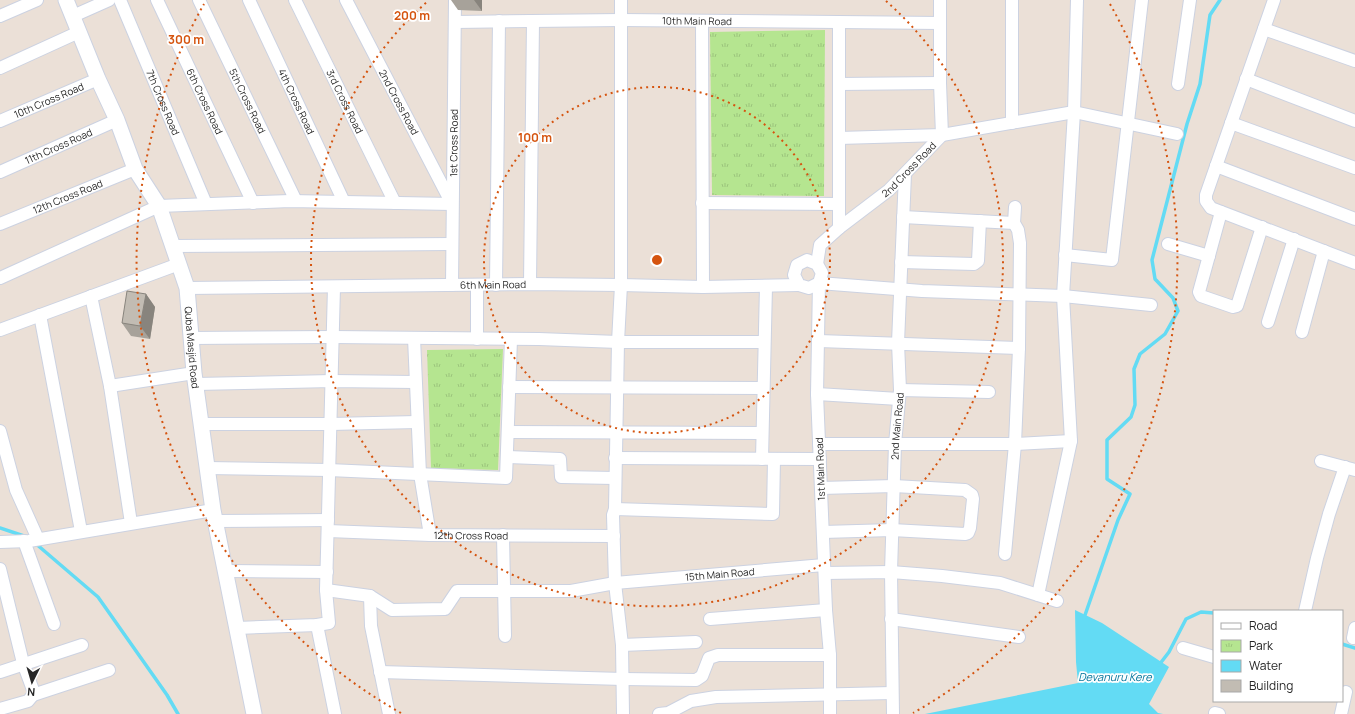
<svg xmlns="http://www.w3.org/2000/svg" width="1355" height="714" viewBox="0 0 1355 714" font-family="Manrope,sans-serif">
<defs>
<pattern id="park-tufts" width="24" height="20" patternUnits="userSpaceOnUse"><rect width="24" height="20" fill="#b5e590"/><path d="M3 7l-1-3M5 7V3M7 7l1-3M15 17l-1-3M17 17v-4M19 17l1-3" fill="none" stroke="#9cc47c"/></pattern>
</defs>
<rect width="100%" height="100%" fill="#ebe0d7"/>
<g fill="url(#park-tufts)">
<polygon points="825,30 824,196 712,195 710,32"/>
<polygon points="503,349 498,470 431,468 427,350"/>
</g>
<polygon fill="#63dbf4" points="1075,610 1102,623 1169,667 1149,704 1158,713 1163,714 925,714 1078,683 1076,662"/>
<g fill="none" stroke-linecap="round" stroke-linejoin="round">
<g stroke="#63dbf4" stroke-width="3.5">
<polyline points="0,528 27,537"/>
<polyline points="35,543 98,597 167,695 178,714"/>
<polyline points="1084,618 1118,520 1130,494 1107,479 1107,440 1131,417 1135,405 1134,369 1140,354 1165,334 1178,311 1173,298 1155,279 1152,260 1187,124 1200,84 1210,15 1220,0"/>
<polyline points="1342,644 1355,648"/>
<polyline points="1159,665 1169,652 1186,619 1201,612 1214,613"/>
</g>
<g stroke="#ccd2e1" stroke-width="14">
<g id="minor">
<path id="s1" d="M120 0 206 204"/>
<path id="s2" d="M157 0 253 203"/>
<path id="s3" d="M199 0 296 201"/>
<path id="s4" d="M249 0 344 202"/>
<path id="s5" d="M295 0 395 203"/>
<polyline points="621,0 621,285 618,342 615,509 613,515 615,583 622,645 623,714"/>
<polyline points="1274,0 1206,195 1206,201 1211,208 1355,263"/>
<polyline points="0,16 37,0"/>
<polyline points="73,16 109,0"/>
<polyline points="702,21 703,287"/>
<path id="s6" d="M455 22 621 20 940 23"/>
<polyline points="1264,29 1355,61"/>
<polyline points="0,68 79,32"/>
<polyline points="1246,79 1355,121"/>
<polyline points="839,84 940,83"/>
<polyline points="1178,84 1190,0"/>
<path id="s7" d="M0 121 98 79"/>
<polyline points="1012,123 1012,0"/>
<polyline points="1231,123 1355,168"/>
<polyline points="839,138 942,135 1074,112 1177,134"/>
<polyline points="1216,166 1355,219"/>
<path id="s8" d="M0 172 117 120"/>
<polyline points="702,203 839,204"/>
<polyline points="1221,212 1199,292 1201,296 1233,307 1237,306 1262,227"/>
<polyline points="903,217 1014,223"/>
<path id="s9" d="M0 224 135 169"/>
<polyline points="839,228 839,22"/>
<polyline points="1168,244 1209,256"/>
<polyline points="173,246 452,244"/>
<polyline points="1065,255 1112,260 1142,0"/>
<polygon points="807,260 817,264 822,273 819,283 809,288 799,285 794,275 797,265"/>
<polyline points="901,262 974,264 978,261 980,221"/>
<path id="s10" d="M817 264 820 245 839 228 889 190 942 135 940 83V0"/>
<polyline points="0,278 159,206 290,201 452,204 346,0"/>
<polyline points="530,284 533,21"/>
<path id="s11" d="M452 285 455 0"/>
<polyline points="477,285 477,339"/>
<polyline points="496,285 499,21"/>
<path id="s12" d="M187 288 530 284 621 285 703 287 799 285"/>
<polyline points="91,296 110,386 131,523"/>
<polyline points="40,315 81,531"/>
<polyline points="1268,322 1294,239"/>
<polyline points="0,330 179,264"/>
<polyline points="1302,332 1324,251"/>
<polyline points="191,338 333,337 539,339 618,342 764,342"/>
<polyline points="414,338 420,474 430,535"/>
<polyline points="819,341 1019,348"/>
<polyline points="196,384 332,381 415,382"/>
<polyline points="110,386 194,373"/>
<polyline points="509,387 763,388"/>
<polyline points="900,390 989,392"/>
<polyline points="817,394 899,399"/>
<polyline points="201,424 331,424 417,422"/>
<polyline points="0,431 16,490 38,539"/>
<polyline points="508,432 762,433"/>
<polyline points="819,444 1015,444 1071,441"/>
<polyline points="507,457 560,459 561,477 615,478"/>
<polyline points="615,458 820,459"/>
<polyline points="762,459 766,286"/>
<polyline points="1321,461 1355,470"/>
<polyline points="207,468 329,470 506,478 511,339"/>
<polyline points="821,488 894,486 965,490 972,495 973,499 970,528 968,533 965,534 892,530 823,532"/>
<polyline points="615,509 773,514 774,459"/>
<polyline points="215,521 328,520"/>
<path id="s13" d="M328 531 430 535 614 536"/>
<polyline points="503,535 505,636"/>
<polyline points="24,541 54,624"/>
<polyline points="0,542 29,541 213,510"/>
<polyline points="1005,554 1015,444 1019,348 1020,243 1018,230 1014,223 1015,207"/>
<polyline points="0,569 23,663 33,690 33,695 28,701 0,709"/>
<polyline points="225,571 327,572"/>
<polyline points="825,573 891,572 942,576 1000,583 1057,601"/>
<path id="s14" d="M326 590 370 596 392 610 445 609 457 591H571L615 583 824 565"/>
<polyline points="1038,595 1071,441 1063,296 1074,112 1077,0"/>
<polyline points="370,596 371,626 389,714"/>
<polyline points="1305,611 1317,558 1329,514 1345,467"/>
<polyline points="710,619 826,610"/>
<polyline points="891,619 1019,637"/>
<polyline points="317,625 335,714"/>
<polyline points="237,628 317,625 329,623 326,590 334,287"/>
<polyline points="1353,638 1355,628"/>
<polyline points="622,645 696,642"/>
<polyline points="1183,648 1214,657"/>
<polyline points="0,672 82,645"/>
<polyline points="380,672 623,679 696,680 702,676 709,658 718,655 830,655"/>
<polyline points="33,695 109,670"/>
<polyline points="1215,713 1219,714"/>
<polyline points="659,714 668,713 691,701 716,697 892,693"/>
<polyline points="830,714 830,655 826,610 817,394 819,283 922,291 1063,296 1151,305"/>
<path id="s15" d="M893 714 891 572 895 444 900 390 898 343 905 174"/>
<polyline points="1341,714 1346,692"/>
</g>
</g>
<g stroke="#ccd2e1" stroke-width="17">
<g id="tertiary">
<path id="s16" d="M66 0 98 79 117 120 135 169 159 206 187 288 194 373 213 510 254 714"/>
</g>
</g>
<use href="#minor" stroke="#fff" stroke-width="12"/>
<use href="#tertiary" stroke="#fff" stroke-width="15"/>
</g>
<g fill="#a7a29a">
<polygon points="451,0 482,0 482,11 458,10"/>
<polygon points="146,294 155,307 150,339 131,336 122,323"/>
</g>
<g fill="#88847d">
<polygon points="474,0 482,0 482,11"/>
<polygon points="146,294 155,307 150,339 140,326"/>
</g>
<polygon fill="#c2bcb3" stroke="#88847d" points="127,291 146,294 140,326 122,323"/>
<g fill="none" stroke="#d5540f" stroke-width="2" stroke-dasharray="2 4">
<circle cx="657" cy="260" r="173"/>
<path d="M886 1A346 346 0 1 1 428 1"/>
<path d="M401 713A520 520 0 0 1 204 4M1110 4A520 520 0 0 1 913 713"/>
</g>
<g text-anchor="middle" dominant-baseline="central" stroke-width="3.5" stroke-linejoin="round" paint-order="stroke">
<g font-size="10" fill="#272727" stroke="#fff">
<text stroke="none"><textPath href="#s6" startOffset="242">10th Main Road</textPath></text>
<text stroke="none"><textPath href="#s7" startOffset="53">10th Cross Road</textPath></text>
<text stroke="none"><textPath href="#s2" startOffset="112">6th Cross Road</textPath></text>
<text stroke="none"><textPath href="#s3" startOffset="112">5th Cross Road</textPath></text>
<text stroke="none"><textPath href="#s4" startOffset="112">4th Cross Road</textPath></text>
<text stroke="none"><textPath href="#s5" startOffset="113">3rd Cross Road</textPath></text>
<text stroke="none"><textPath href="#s1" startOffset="111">7th Cross Road</textPath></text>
<text transform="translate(399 102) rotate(62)">2nd Cross Road</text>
<text stroke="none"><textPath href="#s11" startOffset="142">1st Cross Road</textPath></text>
<text stroke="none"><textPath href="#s8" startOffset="64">11th Cross Road</textPath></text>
<text stroke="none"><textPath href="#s10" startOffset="136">2nd Cross Road</textPath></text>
<text stroke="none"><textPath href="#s9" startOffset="73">12th Cross Road</textPath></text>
<text stroke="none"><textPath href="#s12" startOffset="306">6th Main Road</textPath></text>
<text stroke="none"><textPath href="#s16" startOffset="373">Quba Masjid Road</textPath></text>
<text stroke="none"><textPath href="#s15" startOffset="288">2nd Main Road</textPath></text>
<text transform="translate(820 469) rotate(-92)">1st Main Road</text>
<text stroke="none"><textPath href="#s13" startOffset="143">12th Cross Road</textPath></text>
<text stroke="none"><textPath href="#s14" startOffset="409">15th Main Road</textPath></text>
</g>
<g font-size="11" font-style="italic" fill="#06769c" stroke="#fff">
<text x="1115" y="676">Devanuru Kere</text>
</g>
</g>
<circle cx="657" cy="260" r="6" fill="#d5540f" stroke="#fff" stroke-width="2"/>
<g font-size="12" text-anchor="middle" font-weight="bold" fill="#d5540f" stroke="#fff" stroke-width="3.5" stroke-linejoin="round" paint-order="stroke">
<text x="412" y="20">200 m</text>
<text x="186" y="44">300 m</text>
<text x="535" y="142">100 m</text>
</g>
<rect x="1213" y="610" width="130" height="92" fill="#ffffff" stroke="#a9a9a9"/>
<rect x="1221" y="623" width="20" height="6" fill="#ffffff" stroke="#a9a9a9"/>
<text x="1249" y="630" font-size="12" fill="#272727">Road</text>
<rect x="1221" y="640" width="20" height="12" fill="url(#park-tufts)" stroke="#a9a9a9"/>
<text x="1249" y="650" font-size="12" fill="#272727">Park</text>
<rect x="1221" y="660" width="20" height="12" fill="#63dbf4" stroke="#a9a9a9"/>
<text x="1249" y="670" font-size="12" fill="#272727">Water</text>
<rect x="1221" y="680" width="20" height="12" fill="#c2bcb3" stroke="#a9a9a9"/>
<text x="1249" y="690" font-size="12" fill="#272727">Building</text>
<g transform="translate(32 682) rotate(185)" stroke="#ffffff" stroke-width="3" paint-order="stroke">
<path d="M0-3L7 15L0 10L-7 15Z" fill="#272727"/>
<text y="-6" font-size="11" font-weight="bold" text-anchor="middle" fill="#272727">N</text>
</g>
</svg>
